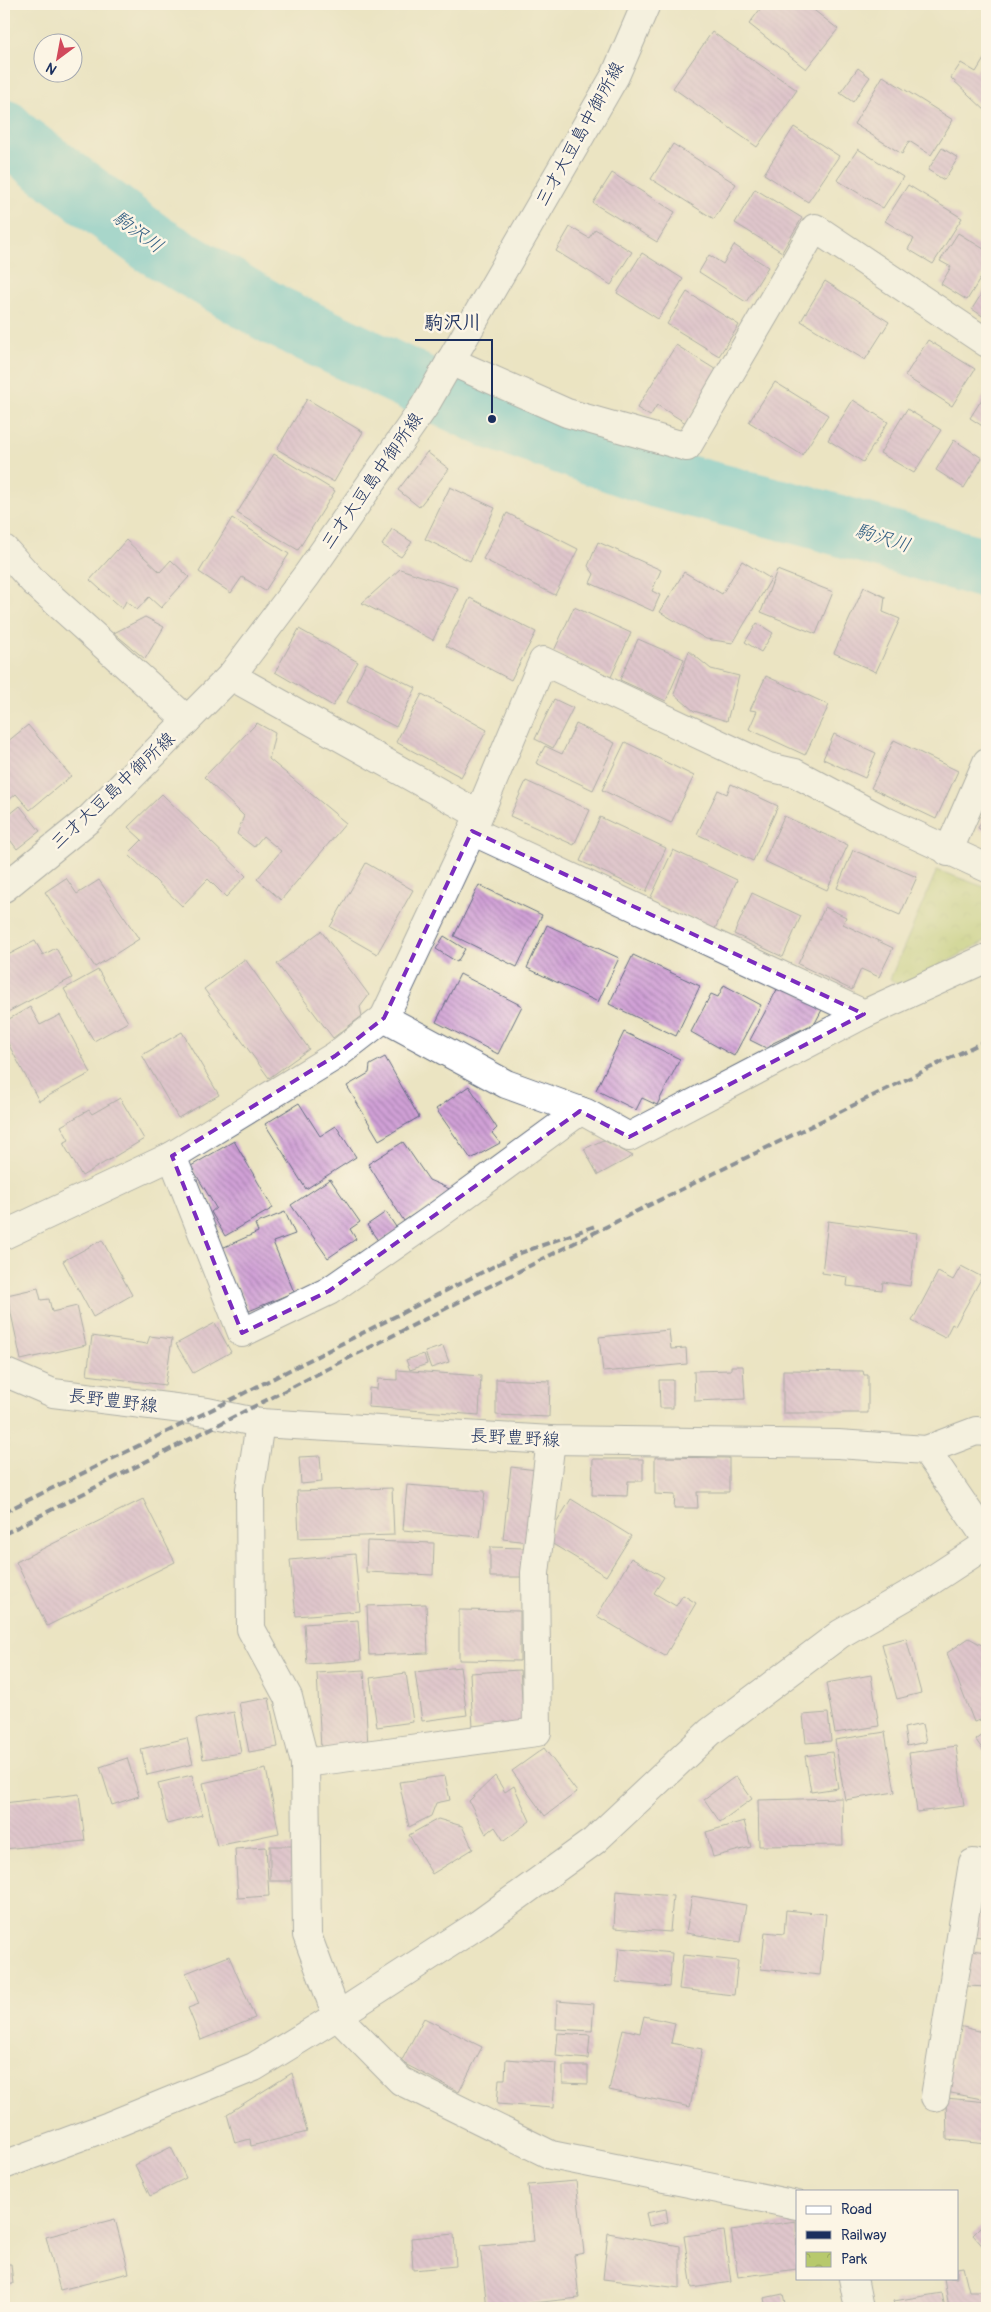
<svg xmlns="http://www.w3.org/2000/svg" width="991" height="2312" viewBox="0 0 991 2312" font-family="Pangolin,'Klee One',sans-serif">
<defs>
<pattern id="park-crowns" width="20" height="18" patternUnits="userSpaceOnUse" patternTransform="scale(1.25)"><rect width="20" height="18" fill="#b7c96c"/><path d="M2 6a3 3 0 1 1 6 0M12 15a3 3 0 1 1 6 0" fill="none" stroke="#9dad60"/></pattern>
<pattern id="building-back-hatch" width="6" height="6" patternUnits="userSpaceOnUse" patternTransform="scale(1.25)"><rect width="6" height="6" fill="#d0a0d6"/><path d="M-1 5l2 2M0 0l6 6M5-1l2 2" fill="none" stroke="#a883b1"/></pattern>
</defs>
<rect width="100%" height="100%" fill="#fcf5e5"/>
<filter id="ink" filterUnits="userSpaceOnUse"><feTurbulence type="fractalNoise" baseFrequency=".02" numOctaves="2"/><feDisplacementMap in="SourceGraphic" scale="10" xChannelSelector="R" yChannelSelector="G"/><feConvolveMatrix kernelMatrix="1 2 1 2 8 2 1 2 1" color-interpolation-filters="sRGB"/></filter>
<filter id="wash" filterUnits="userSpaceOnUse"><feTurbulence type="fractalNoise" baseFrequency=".0096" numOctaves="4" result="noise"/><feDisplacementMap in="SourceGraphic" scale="20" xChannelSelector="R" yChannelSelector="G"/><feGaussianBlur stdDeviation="1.12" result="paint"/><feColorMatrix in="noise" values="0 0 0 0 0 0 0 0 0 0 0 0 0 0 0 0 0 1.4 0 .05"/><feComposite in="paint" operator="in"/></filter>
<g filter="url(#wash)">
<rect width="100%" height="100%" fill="#ebe4c2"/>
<polygon fill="url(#park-crowns)" stroke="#697c65" points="937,870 987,888 987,940 901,987 890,979"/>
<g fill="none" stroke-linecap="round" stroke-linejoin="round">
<polyline stroke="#59c5d3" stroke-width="61" points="4,130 15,141 153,244 274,315 492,419 658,478 817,519 987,569"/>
</g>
<g id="blocks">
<g fill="url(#building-back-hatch)">
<polygon points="764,4 806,4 838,29 806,69 749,24"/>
<polygon points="712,32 797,90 757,147 673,88"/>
<polygon points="987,54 987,112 951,78 961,63 976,72"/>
<polygon points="858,68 870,77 853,102 840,93"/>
<polygon points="883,76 953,120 931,155 909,141 902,154 854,124"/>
<polygon points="794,127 839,156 808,202 764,174"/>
<polygon points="673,144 736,184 714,219 651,179"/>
<polygon points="942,148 958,158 944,180 928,170"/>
<polygon points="858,149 903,177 883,208 837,180"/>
<polygon points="612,173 675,212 657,242 593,203"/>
<polygon points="908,185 962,218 933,264 908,249 914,239 885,221"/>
<polygon points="755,189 802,218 782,252 735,223"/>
<polygon points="570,227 589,238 595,229 632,252 611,285 556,251"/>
<polygon points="958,233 987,251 987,268 967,300 941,284 951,267 940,261"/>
<polygon points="734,245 768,267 746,302 699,272 709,255 723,264"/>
<polygon points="642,253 683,279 658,319 617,293"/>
<polygon points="825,281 889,322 865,360 801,321"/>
<polygon points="987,285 987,319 972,309"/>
<polygon points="687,292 739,325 719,356 667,324"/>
<polygon points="928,340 975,369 952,406 905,376"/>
<polygon points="676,345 718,371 686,423 657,405 650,416 637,408"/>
<polygon points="775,382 828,415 802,455 749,422"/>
<polygon points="987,391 987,429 970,418"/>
<polygon points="307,399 363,432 334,482 277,449"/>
<polygon points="853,400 888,422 863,462 828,440"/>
<polygon points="907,409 941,430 914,473 880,453"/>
<polygon points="954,440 982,458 964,488 936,470"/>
<polygon points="427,452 449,469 419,507 398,490"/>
<polygon points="274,454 335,491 298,550 237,513"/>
<polygon points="450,487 495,508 470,561 425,539"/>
<polygon points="507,513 578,549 555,595 483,559"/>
<polygon points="232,518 289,554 265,591 242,577 231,593 199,572"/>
<polygon points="392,529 412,542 401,557 382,545"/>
<polygon points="126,540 160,572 171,560 189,577 161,608 149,597 137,610 126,601 122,609 90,580"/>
<polygon points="598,542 661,570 652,591 660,595 653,611 590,583 594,574 588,566"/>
<polygon points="742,561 771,579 733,643 706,639 660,612 684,572 722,594"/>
<polygon points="400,569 458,588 433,640 362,603"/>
<polygon points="777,570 833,592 816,634 761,612"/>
<polygon points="864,587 885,597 883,612 900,619 876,672 834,653"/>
<polygon points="470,598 536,632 511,680 446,646"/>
<polygon points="574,607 631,633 611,677 554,651"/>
<polygon points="145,617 164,627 145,659 114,633"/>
<polygon points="757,623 773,633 761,652 745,642"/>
<polygon points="299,629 358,662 333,706 275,672"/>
<polygon points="638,639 684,659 666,701 620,680"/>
<polygon points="689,651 711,669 739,676 727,721 694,711 674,694"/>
<polygon points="366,663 416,688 396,727 347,702"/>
<polygon points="766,676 829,705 805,755 749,729 757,711 750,710"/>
<polygon points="422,694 487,730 461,777 396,742"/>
<polygon points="554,699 573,708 553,748 535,739"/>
<polygon points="257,723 275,733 269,759 346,823 281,900 257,879 281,851 263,836 254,847 237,834 244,816 204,777"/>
<polygon points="576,724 615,743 593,790 536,763 545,746 562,754"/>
<polygon points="28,725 71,776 30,810 16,794 9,800 4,794 4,738 7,742"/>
<polygon points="834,734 876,753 865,778 823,759"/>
<polygon points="894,740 958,771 936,819 871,788"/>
<polygon points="625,742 694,776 671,823 602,790"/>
<polygon points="526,781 590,810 574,845 510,816"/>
<polygon points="731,784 778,806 753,861 697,834 718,790 727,794"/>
<polygon points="162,794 246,876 226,897 208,879 182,906 128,854 142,840 128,827"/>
<polygon points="20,806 40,831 17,849 4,832 4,819"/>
<polygon points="987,811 987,833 978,828"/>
<polygon points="784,816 848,845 827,890 764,861"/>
<polygon points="600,817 666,848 646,892 580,861"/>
<polygon points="673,850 737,880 715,929 650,899"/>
<polygon points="853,850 917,877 900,915 837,888"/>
<polygon points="366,863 413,890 377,954 330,927"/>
<polygon points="66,878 77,894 99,880 139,939 95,967 45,892"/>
<polygon points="479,885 542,915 517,967 454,936"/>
<polygon points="752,893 801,916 783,957 734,934"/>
<polygon points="825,907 846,917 843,924 893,948 879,977 861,969 852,990 798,964"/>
<polygon points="547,925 619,958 598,1002 527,968"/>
<polygon points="321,931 369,995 360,1007 362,1016 333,1038 277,964"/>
<polygon points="444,936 465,949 457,962 436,949"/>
<polygon points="35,941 43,955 56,948 72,978 4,1014 4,957"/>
<polygon points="633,955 700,986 676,1036 609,1004"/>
<polygon points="245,959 309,1049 269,1078 204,989"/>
<polygon points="98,970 128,1022 94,1041 64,989"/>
<polygon points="460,974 522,1006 498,1054 436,1022"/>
<polygon points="780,984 824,1006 815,1023 773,1043 768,1049 750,1040"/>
<polygon points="724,985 761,1005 734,1056 691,1032 711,994 718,997"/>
<polygon points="30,1007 40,1025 60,1015 91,1073 39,1101 4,1036 4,1022"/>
<polygon points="182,1032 219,1095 178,1118 142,1055"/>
<polygon points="624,1032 680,1059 657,1105 642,1098 636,1110 596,1090"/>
<polygon points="385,1057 419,1117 379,1140 347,1086 369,1073 370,1065"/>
<polygon points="469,1086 497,1128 492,1133 500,1143 471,1159 436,1109"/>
<polygon points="120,1098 144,1139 82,1176 63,1143 69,1140 61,1126 89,1110 92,1114"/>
<polygon points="299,1103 320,1136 336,1126 356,1157 306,1189 265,1124"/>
<polygon points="603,1140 633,1156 598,1175 584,1149"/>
<polygon points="234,1141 273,1208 225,1236 211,1212 216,1208 191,1166"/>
<polygon points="403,1142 429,1180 452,1190 404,1221 368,1164"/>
<polygon points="330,1179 360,1222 350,1229 356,1239 328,1258 291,1205"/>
<polygon points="285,1212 295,1234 273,1242 294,1292 249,1311 222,1248 258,1232 255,1224"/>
<polygon points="386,1212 398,1230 379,1242 367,1225"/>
<polygon points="828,1221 917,1233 910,1286 883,1282 882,1290 847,1286 848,1277 822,1273"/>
<polygon points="102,1240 132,1295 93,1317 63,1261"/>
<polygon points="961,1266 982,1277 955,1326 952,1324 945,1338 912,1321 938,1272 953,1280"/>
<polygon points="38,1288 41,1300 49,1299 52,1312 77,1306 86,1345 21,1360 7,1295"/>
<polygon points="215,1323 231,1352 193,1373 176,1344"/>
<polygon points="669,1330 671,1349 686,1348 687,1364 603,1372 599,1337"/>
<polygon points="92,1336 147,1344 150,1336 172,1339 165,1385 87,1375"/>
<polygon points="443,1346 449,1362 431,1368 425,1352"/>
<polygon points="424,1354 427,1364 410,1370 406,1360"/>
<polygon points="731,1366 743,1366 745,1399 695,1401 694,1371 731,1370"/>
<polygon points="397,1370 481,1376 479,1415 368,1407 369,1388 377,1389 378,1379 397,1380"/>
<polygon points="783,1370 863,1371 864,1375 868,1375 868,1413 783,1413"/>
<polygon points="496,1379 550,1381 549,1417 496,1415"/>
<polygon points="659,1380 673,1380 673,1408 660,1408"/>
<polygon points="4,1432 9,1433 5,1465 4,1465"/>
<polygon points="320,1456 322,1482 301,1484 299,1457"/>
<polygon points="655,1457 729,1458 729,1492 697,1492 698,1508 674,1508 675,1495 655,1494"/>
<polygon points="593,1459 643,1459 643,1481 628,1481 627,1496 592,1495"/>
<polygon points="511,1467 537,1470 528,1542 503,1539"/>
<polygon points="407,1485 485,1491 480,1537 403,1530"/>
<polygon points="392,1488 394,1535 299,1538 297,1491"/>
<polygon points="143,1499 175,1562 47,1626 16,1562"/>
<polygon points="571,1499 631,1536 606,1576 546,1540"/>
<polygon points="367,1541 434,1543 433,1575 366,1572"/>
<polygon points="490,1547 524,1548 523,1577 490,1577"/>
<polygon points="355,1554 360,1611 296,1616 290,1560"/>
<polygon points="631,1558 664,1577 654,1593 676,1606 683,1595 696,1603 665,1656 597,1616"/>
<polygon points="426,1604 428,1653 369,1655 367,1606"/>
<polygon points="459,1610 520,1611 520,1661 459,1660"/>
<polygon points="358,1620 361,1660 307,1664 304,1624"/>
<polygon points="906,1638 921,1693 897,1699 882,1644"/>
<polygon points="969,1638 987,1648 987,1718 974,1722 947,1653"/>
<polygon points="460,1667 467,1715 422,1721 415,1672"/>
<polygon points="364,1670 368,1747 321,1749 317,1673"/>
<polygon points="520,1670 524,1726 473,1728 470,1673"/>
<polygon points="406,1673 413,1722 377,1727 370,1678"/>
<polygon points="871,1675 879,1726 835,1733 826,1683"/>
<polygon points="269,1698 278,1747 249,1752 239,1703"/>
<polygon points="234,1712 241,1753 203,1759 196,1719"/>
<polygon points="828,1713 831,1741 806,1743 803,1715"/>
<polygon points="922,1724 926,1742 907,1746 904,1728"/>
<polygon points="885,1732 895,1792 845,1800 835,1740"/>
<polygon points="987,1732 987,1756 976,1740"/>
<polygon points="187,1738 193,1764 147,1775 141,1749"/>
<polygon points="956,1746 964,1806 917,1812 909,1753"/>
<polygon points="544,1748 577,1792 545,1816 512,1771"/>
<polygon points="832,1752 838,1788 811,1792 805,1756"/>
<polygon points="127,1758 139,1796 112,1805 100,1767"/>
<polygon points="266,1769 279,1833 217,1846 203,1783"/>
<polygon points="192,1775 202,1815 167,1824 158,1783"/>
<polygon points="445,1776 450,1800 436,1803 431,1816 409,1827 399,1782"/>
<polygon points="495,1776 505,1792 514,1786 530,1821 504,1841 495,1827 486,1834 469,1801"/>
<polygon points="736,1776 752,1799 720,1822 704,1799"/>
<polygon points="79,1794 85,1841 4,1849 4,1803"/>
<polygon points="842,1798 843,1845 759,1846 758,1800"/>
<polygon points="438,1819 462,1826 473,1849 432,1874 409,1835"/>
<polygon points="744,1821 751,1847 713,1857 706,1832"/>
<rect x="270" y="1846" width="25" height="35"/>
<polygon points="266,1847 269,1896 238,1898 235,1849"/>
<polygon points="616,1891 673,1896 670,1932 614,1928"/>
<polygon points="980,1895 987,1895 987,1938 975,1936"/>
<polygon points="692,1896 746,1905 740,1942 686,1933"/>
<polygon points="786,1910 826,1914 820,1975 761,1969 765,1932 784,1934"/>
<polygon points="619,1948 672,1953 669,1987 616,1982"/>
<polygon points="970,1950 987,1952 987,1987 967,1986"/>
<polygon points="683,1955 738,1961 734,1995 679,1989"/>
<polygon points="229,1956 255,2018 201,2040 188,2008 199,2004 186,1973"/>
<polygon points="557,2001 594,2004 592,2031 556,2029"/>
<polygon points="644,2016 675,2023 671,2043 702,2049 690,2107 609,2090 623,2029 640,2033"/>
<polygon points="424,2018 482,2047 459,2092 401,2062"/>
<polygon points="959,2026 987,2033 987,2100 946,2092"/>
<polygon points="558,2033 590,2035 588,2059 556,2056"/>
<polygon points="506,2059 556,2063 553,2108 497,2104 499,2079 505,2079"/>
<polygon points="563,2066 588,2066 588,2084 563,2083"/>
<polygon points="292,2073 307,2132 251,2146 250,2139 235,2143 227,2114"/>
<polygon points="946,2098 987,2102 987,2144 947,2140"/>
<polygon points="171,2147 186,2178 150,2196 135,2165"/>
<polygon points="576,2181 584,2253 574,2255 579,2298 487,2308 480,2246 534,2241 528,2185"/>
<polygon points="666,2209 668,2222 649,2226 646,2213"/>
<polygon points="115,2219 129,2273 60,2290 46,2237"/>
<polygon points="796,2221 797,2269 738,2277 731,2230"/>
<polygon points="987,2221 987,2251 973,2235"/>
<polygon points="724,2231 731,2282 692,2288 684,2236"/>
<polygon points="608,2233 680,2246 680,2288 603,2279"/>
<polygon points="454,2234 456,2266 413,2270 411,2238"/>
<polygon points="4,2264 11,2264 13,2284 4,2285"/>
<polygon points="963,2267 969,2291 987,2291 987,2308 949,2308 944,2278 957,2278 957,2268"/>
<polygon points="942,2293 945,2308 896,2308 894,2301"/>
<polygon points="783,2294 786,2308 766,2308 764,2298"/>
</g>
</g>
</g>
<g filter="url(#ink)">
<use href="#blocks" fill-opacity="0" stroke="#646e81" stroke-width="1"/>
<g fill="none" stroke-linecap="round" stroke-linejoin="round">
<g stroke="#646e81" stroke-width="30">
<g id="street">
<polyline points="450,361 567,413 687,447 815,228 987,343"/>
<polyline points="231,676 478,814"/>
<polyline points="472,831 864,1014"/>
<polyline points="948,852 987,762"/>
<polyline points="987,868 883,820 795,773 768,767 543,661 472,831 384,1018 506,1084 586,1113 629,1137 864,1014 987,958"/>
<polyline points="172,1156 242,1333 329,1291 431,1220 580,1111"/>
<polyline points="4,1235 172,1156 335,1056 384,1018"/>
<polyline points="260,1423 250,1489 251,1629 288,1697 305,1763 307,1935 337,2016 401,2081 551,2155 797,2205"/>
<polyline points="926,1450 976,1431 987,1432"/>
<polyline points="305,1763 537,1732 535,1573 551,1440"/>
<polyline points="935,2097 973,1863 987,1866"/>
<polyline points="853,2278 859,2308"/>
</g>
</g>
<g stroke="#646e81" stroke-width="30">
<g id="secondary">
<polyline points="4,549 33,581 187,720"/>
<polyline points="4,888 89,819 231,676 307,575 424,407 615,76 646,4"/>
<polyline points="4,1372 53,1393 207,1412 260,1423 551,1440 838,1444 926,1450 987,1539"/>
<polyline points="4,2165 109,2126 254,2067 337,2016 479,1924 594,1841 710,1732 840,1634 920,1588 987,1544"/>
</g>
</g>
<use href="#street" stroke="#fff" stroke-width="28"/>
<use href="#secondary" stroke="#fff" stroke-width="28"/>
<g stroke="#1b2f5e" stroke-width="4" stroke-dasharray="8 4" stroke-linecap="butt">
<polyline points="4,1512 207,1412 518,1254 595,1226"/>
<polyline points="4,1534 635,1212 987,1040"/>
</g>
</g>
</g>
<path d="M0 0H991V2312H0ZM472 831 864 1014 629 1137 580 1111 329 1291 242 1333 172 1156 335 1056 384 1018Z" fill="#ebe4c2" fill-opacity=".55" fill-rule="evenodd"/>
<path fill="none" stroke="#7b2cbf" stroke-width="4" stroke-dasharray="10 6" stroke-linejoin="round" d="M472 831 864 1014 629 1137 580 1111 329 1291 242 1333 172 1156 335 1056 384 1018Z"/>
<g text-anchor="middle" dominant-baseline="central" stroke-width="5" stroke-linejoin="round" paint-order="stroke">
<g font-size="18" fill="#1b2f5e" stroke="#fcf5e5">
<text transform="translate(580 134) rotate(-61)">三才大豆島中御所線</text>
<text transform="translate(372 481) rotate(-55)">三才大豆島中御所線</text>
<text transform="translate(113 791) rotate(-43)">三才大豆島中御所線</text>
<text transform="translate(113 1401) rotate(7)">長野豊野線</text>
<text transform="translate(515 1438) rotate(3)">長野豊野線</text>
</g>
<g font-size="19" font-style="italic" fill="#2e5c81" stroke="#fcf5e5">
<text transform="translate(138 232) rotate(36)">駒沢川</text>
<text transform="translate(883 538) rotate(17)">駒沢川</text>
</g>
</g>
<path fill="none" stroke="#1b2f5e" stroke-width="2" d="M492 419L492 340H415"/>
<circle fill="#1b2f5e" stroke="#fcf5e5" stroke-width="2" cx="492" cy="419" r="5"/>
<g font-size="19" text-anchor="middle" font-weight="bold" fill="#1b2f5e" stroke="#fcf5e5" stroke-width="5" stroke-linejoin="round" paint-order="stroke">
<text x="453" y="329">駒沢川</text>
</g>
<rect width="991" height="2312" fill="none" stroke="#fcf5e5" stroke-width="20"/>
<rect x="796" y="2190" width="162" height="90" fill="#fcf5e5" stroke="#a2a6af"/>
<rect x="806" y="2206" width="25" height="8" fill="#ffffff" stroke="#a2a6af"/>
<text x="841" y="2214" font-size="15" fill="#1b2f5e">Road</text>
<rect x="806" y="2231" width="25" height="8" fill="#1b2f5e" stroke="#a2a6af"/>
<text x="841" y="2240" font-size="15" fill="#1b2f5e">Railway</text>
<rect x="806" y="2252" width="25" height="15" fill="url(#park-crowns)" stroke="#a2a6af"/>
<text x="841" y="2264" font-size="15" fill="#1b2f5e">Park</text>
<g transform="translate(58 58) rotate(212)"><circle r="24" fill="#fcf5e5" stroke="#a2a6af"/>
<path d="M0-4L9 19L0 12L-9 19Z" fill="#d1495b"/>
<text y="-8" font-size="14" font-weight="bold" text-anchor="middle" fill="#1b2f5e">N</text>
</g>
</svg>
